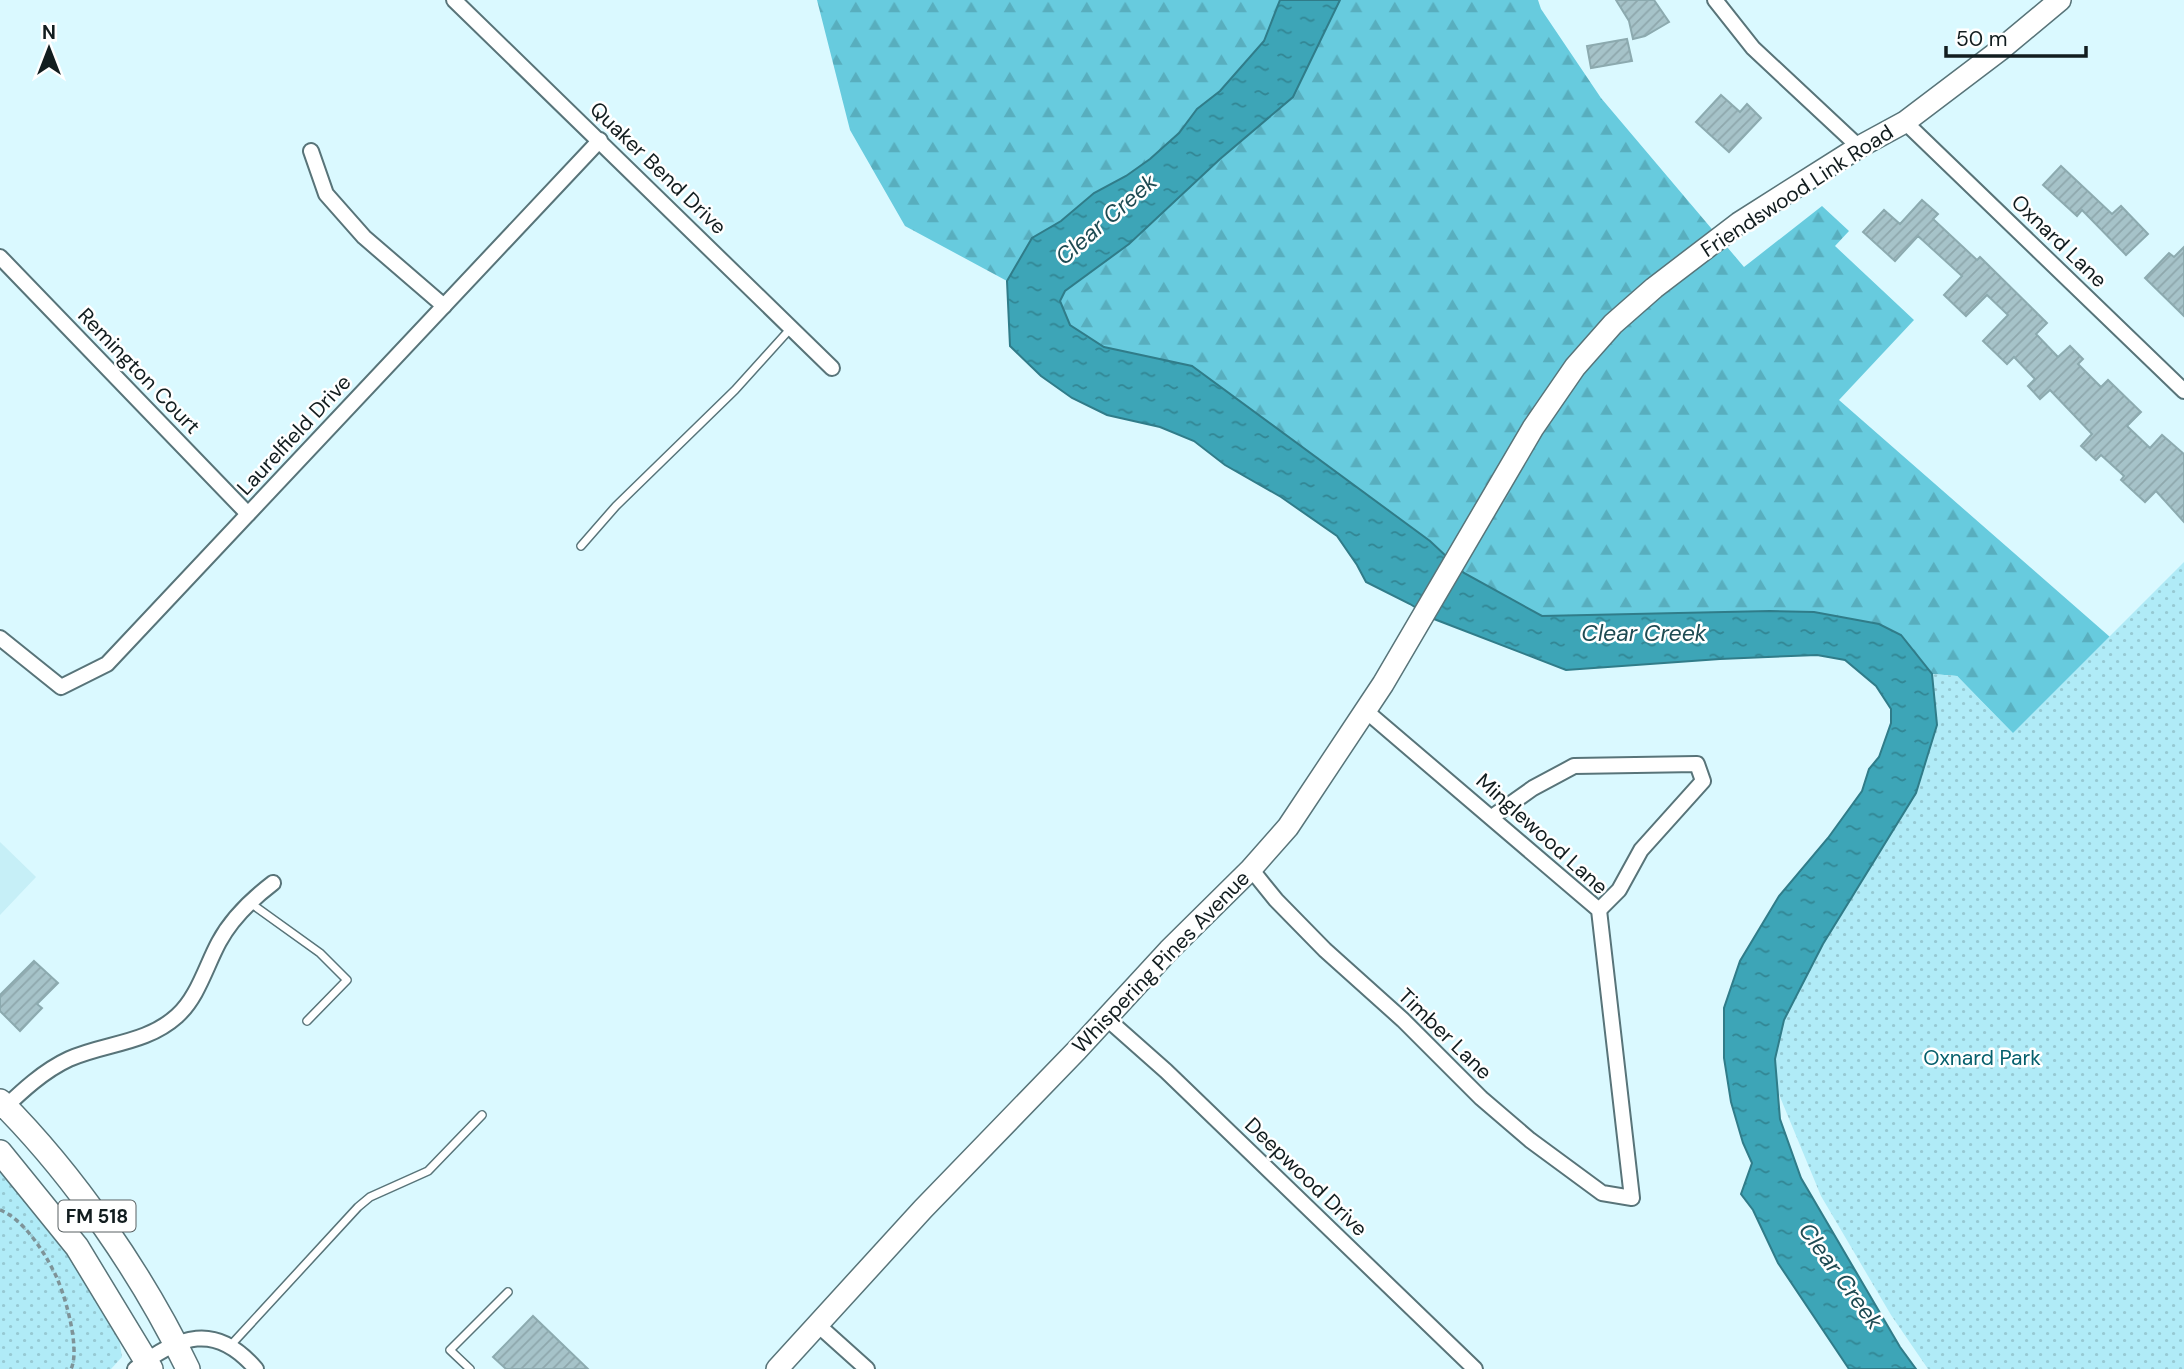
<svg xmlns="http://www.w3.org/2000/svg" width="2184" height="1369" viewBox="0 0 2184 1369" font-family="'DM Sans',sans-serif">
<defs>
<pattern id="forest-firs" width="22" height="20" patternUnits="userSpaceOnUse" patternTransform="scale(1.75)"><rect width="22" height="20" fill="#67cbde"/><path d="M5 1l3.5 6h-7zM16 11l3.5 6h-7z" fill="#58aebe"/></pattern>
<pattern id="park-dots" width="8" height="8" patternUnits="userSpaceOnUse" patternTransform="scale(1.75)"><rect width="8" height="8" fill="#b0ebf7"/><path d="M2 2h.1M6 6h.1" fill="none" stroke="#96c9d3" stroke-width="1.8" stroke-linecap="round"/></pattern>
<pattern id="water-ripples" width="26" height="14" patternUnits="userSpaceOnUse" patternTransform="scale(1.75)"><rect width="26" height="14" fill="#3da5b7"/><path d="M2 4q2-2 4 0t4 0M15 11q2-2 4 0t4 0" fill="none" stroke="#328694"/></pattern>
<pattern id="building-hatch" width="6" height="6" patternUnits="userSpaceOnUse" patternTransform="scale(1.75)"><rect width="6" height="6" fill="#a6c3c9"/><path d="M-1 1l2-2M0 6l6-6M5 7l2-2" fill="none" stroke="#8ea7ac"/></pattern>
</defs>
<rect width="100%" height="100%" fill="#daf9ff"/>
<polygon fill="#c6eff7" points="0,842 36,877 0,915"/>
<g fill="url(#forest-firs)">
<polygon points="817,0 1280,0 1264,41 1220,91 1197,109 1179,133 1150,159 1126,176 1094,193 1061,221 1033,238 1007,281 905,226 850,130"/>
<polygon points="1340,0 1538,0 1541,9 1601,98 1744,267 1822,206 1849,231 1835,246 1914,320 1839,400 2110,637 2013,734 1957,676 1932,674 1901,635 1814,612 1770,611 1542,616 1464,573 1430,541 1192,366 1104,347 1070,325 1060,301 1065,291 1129,244 1220,159 1293,97"/>
</g>
<g fill="url(#park-dots)">
<polygon points="2184,562 2184,1369 1928,1369 1891,1315 1821,1196 1766,1063 1793,977 1937,725 1932,674 1957,676 2013,733"/>
<polygon points="0,1170 69,1257 119,1338 122,1357 111,1369 0,1369"/>
</g>
<polygon fill="url(#water-ripples)" stroke="#307c89" stroke-width="2" points="1280,0 1340,0 1293,97 1220,159 1129,244 1065,291 1060,301 1070,325 1104,347 1192,366 1430,541 1464,573 1542,616 1770,611 1814,612 1879,624 1901,635 1932,674 1937,725 1916,793 1823,944 1784,1020 1775,1059 1780,1119 1801,1178 1900,1347 1916,1369 1849,1369 1778,1263 1753,1210 1741,1194 1752,1163 1743,1143 1731,1102 1724,1058 1724,1008 1740,961 1779,896 1828,838 1862,791 1869,769 1879,757 1891,723 1891,709 1876,686 1845,660 1817,655 1720,659 1566,670 1434,619 1410,604 1366,582 1357,565 1337,536 1281,497 1225,465 1194,441 1160,427 1107,415 1072,398 1041,376 1010,346 1007,281 1032,238 1061,221 1094,193 1126,176 1150,159 1179,133 1197,109 1220,91 1264,41"/>
<g fill="url(#building-hatch)" stroke="#8caaaf" stroke-width="2">
<polygon points="1616,0 1654,0 1669,22 1645,36 1633,39 1629,21"/>
<polygon points="1627,39 1632,61 1591,68 1587,46"/>
<polygon points="1721,95 1740,112 1747,104 1761,118 1729,152 1696,122"/>
<polygon points="2061,166 2112,214 2121,206 2148,234 2126,255 2082,210 2077,216 2043,185"/>
<polygon points="1922,200 1938,214 1933,219 1977,260 1980,257 2047,323 2036,334 2058,357 2070,346 2083,359 2078,364 2101,387 2108,380 2141,412 2127,426 2150,448 2162,435 2184,454 2184,522 2156,491 2145,502 2121,480 2124,476 2101,455 2096,460 2081,446 2092,434 2050,390 2040,399 2028,386 2035,379 2014,357 2007,364 1983,341 2008,315 1987,295 1966,316 1944,295 1962,276 1918,236 1895,261 1863,232 1884,210 1900,224"/>
<polygon points="2184,247 2184,316 2145,278 2169,253 2174,257"/>
<polygon points="34,961 58,983 37,1004 42,1008 20,1031 0,1011 0,995"/>
<polygon points="533,1316 588,1369 506,1369 493,1357"/>
</g>
<g fill="none" stroke-linecap="round" stroke-linejoin="round">
<g stroke="#587479" stroke-width="10">
<g id="service">
<polyline points="581,546 616,506 735,390 791,328"/>
<polyline points="249,902 320,953 347,980 307,1021"/>
<polyline points="230,1346 358,1207 370,1197 428,1171 482,1115"/>
<polyline points="470,1369 450,1350 508,1292"/>
</g>
</g>
<g stroke="#587479" stroke-width="18">
<g id="minor">
<polyline points="454,0 832,368"/>
<polyline points="1715,0 1753,48 1859,147"/>
<polyline points="1905,122 2184,391"/>
<polyline points="311,151 326,194 364,237 444,306"/>
<polyline points="0,257 248,514"/>
<polyline points="0,638 61,687 107,664 600,140"/>
<polyline points="1492,817 1533,788 1574,766 1697,764 1703,781 1641,850 1619,890 1599,910"/>
<polyline points="1251,869 1276,900 1325,950 1403,1020 1481,1098 1530,1140 1602,1193 1632,1198 1599,910 1366,711"/>
<polyline points="1105,1017 1166,1071 1475,1369"/>
<path d="M1 1111C21 1092 43 1071 69 1059 105 1043 146 1044 177 1016 198 997 206 966 219 942 232 918 252 899 273 883"/>
<polyline points="818,1325 867,1369"/>
<path d="M135 1369C179 1336 215 1321 256 1369"/>
</g>
</g>
<g stroke="#587479" stroke-width="24">
<polyline id="secondary" points="777,1369 923,1209 1077,1050 1169,950 1251,869 1288,827 1383,684 1533,428 1575,367 1613,324 1654,288 1739,223 1859,147 1905,122 2000,50 2060,0"/>
</g>
<g stroke="#587479" stroke-width="26">
<g id="primary">
<path d="M0 1101C74 1175 143 1275 188 1369"/>
<polyline points="0,1152 77,1247 151,1369"/>
</g>
</g>
<path stroke="#7e9398" stroke-width="3.5" stroke-dasharray="5 3.5" stroke-linecap="butt" d="M0 1210C22 1218 43 1250 53 1270 64 1289 81 1349 71 1369"/>
<use href="#service" stroke="#fff" stroke-width="7"/>
<use href="#minor" stroke="#fff" stroke-width="14"/>
<use href="#secondary" stroke="#fff" stroke-width="21"/>
<use href="#primary" stroke="#fff" stroke-width="23"/>
</g>
<g text-anchor="middle" dominant-baseline="central" stroke-width="5" stroke-linejoin="round" paint-order="stroke">
<rect fill="#fff" stroke="#596162" stroke-width="2" x="58.5" y="1200.5" width="77" height="31" rx="5"/>
<g font-size="19" font-weight="bold" fill="#121d1f">
<text x="97" y="1216">FM 518</text>
</g>
<g font-size="21" fill="#121d1f" stroke="#fff">
<text transform="translate(658 168) rotate(44)">Quaker Bend Drive</text>
<text transform="translate(1797 191) rotate(-33)">Friendswood Link Road</text>
<text transform="translate(2059 241) rotate(44)">Oxnard Lane</text>
<text transform="translate(139 371) rotate(46)">Remington Court</text>
<text transform="translate(294 435) rotate(-47)">Laurelfield Drive</text>
<text transform="translate(1542 834) rotate(42)">Minglewood Lane</text>
<text transform="translate(1161 962) rotate(-46)">Whispering Pines Avenue</text>
<text transform="translate(1445 1034) rotate(44)">Timber Lane</text>
<text transform="translate(1306 1177) rotate(44)">Deepwood Drive</text>
</g>
<g font-size="21" fill="#06606d" stroke="#fff">
<text x="1982" y="1058">Oxnard Park</text>
</g>
<g font-size="23" font-style="italic" fill="#1e4b53" stroke="#fff">
<text transform="translate(1106 219) rotate(-41)">Clear Creek</text>
<text x="1644" y="633">Clear Creek</text>
<text transform="translate(1841 1276) rotate(54)">Clear Creek</text>
</g>
</g>
<g transform="translate(49 49)" stroke="#ffffff" stroke-width="5" paint-order="stroke">
<path d="M0-5L12 26L0 18L-12 26Z" fill="#121d1f"/>
<text y="-10" font-size="19" font-weight="bold" text-anchor="middle" fill="#121d1f">N</text>
</g>
<path d="M1946 46v10h140v-10" fill="none" stroke="#121d1f" stroke-width="3.5"/>
<text x="1956" y="46" font-size="21" fill="#121d1f" stroke="#ffffff" stroke-width="5" paint-order="stroke">50 m</text>
</svg>
